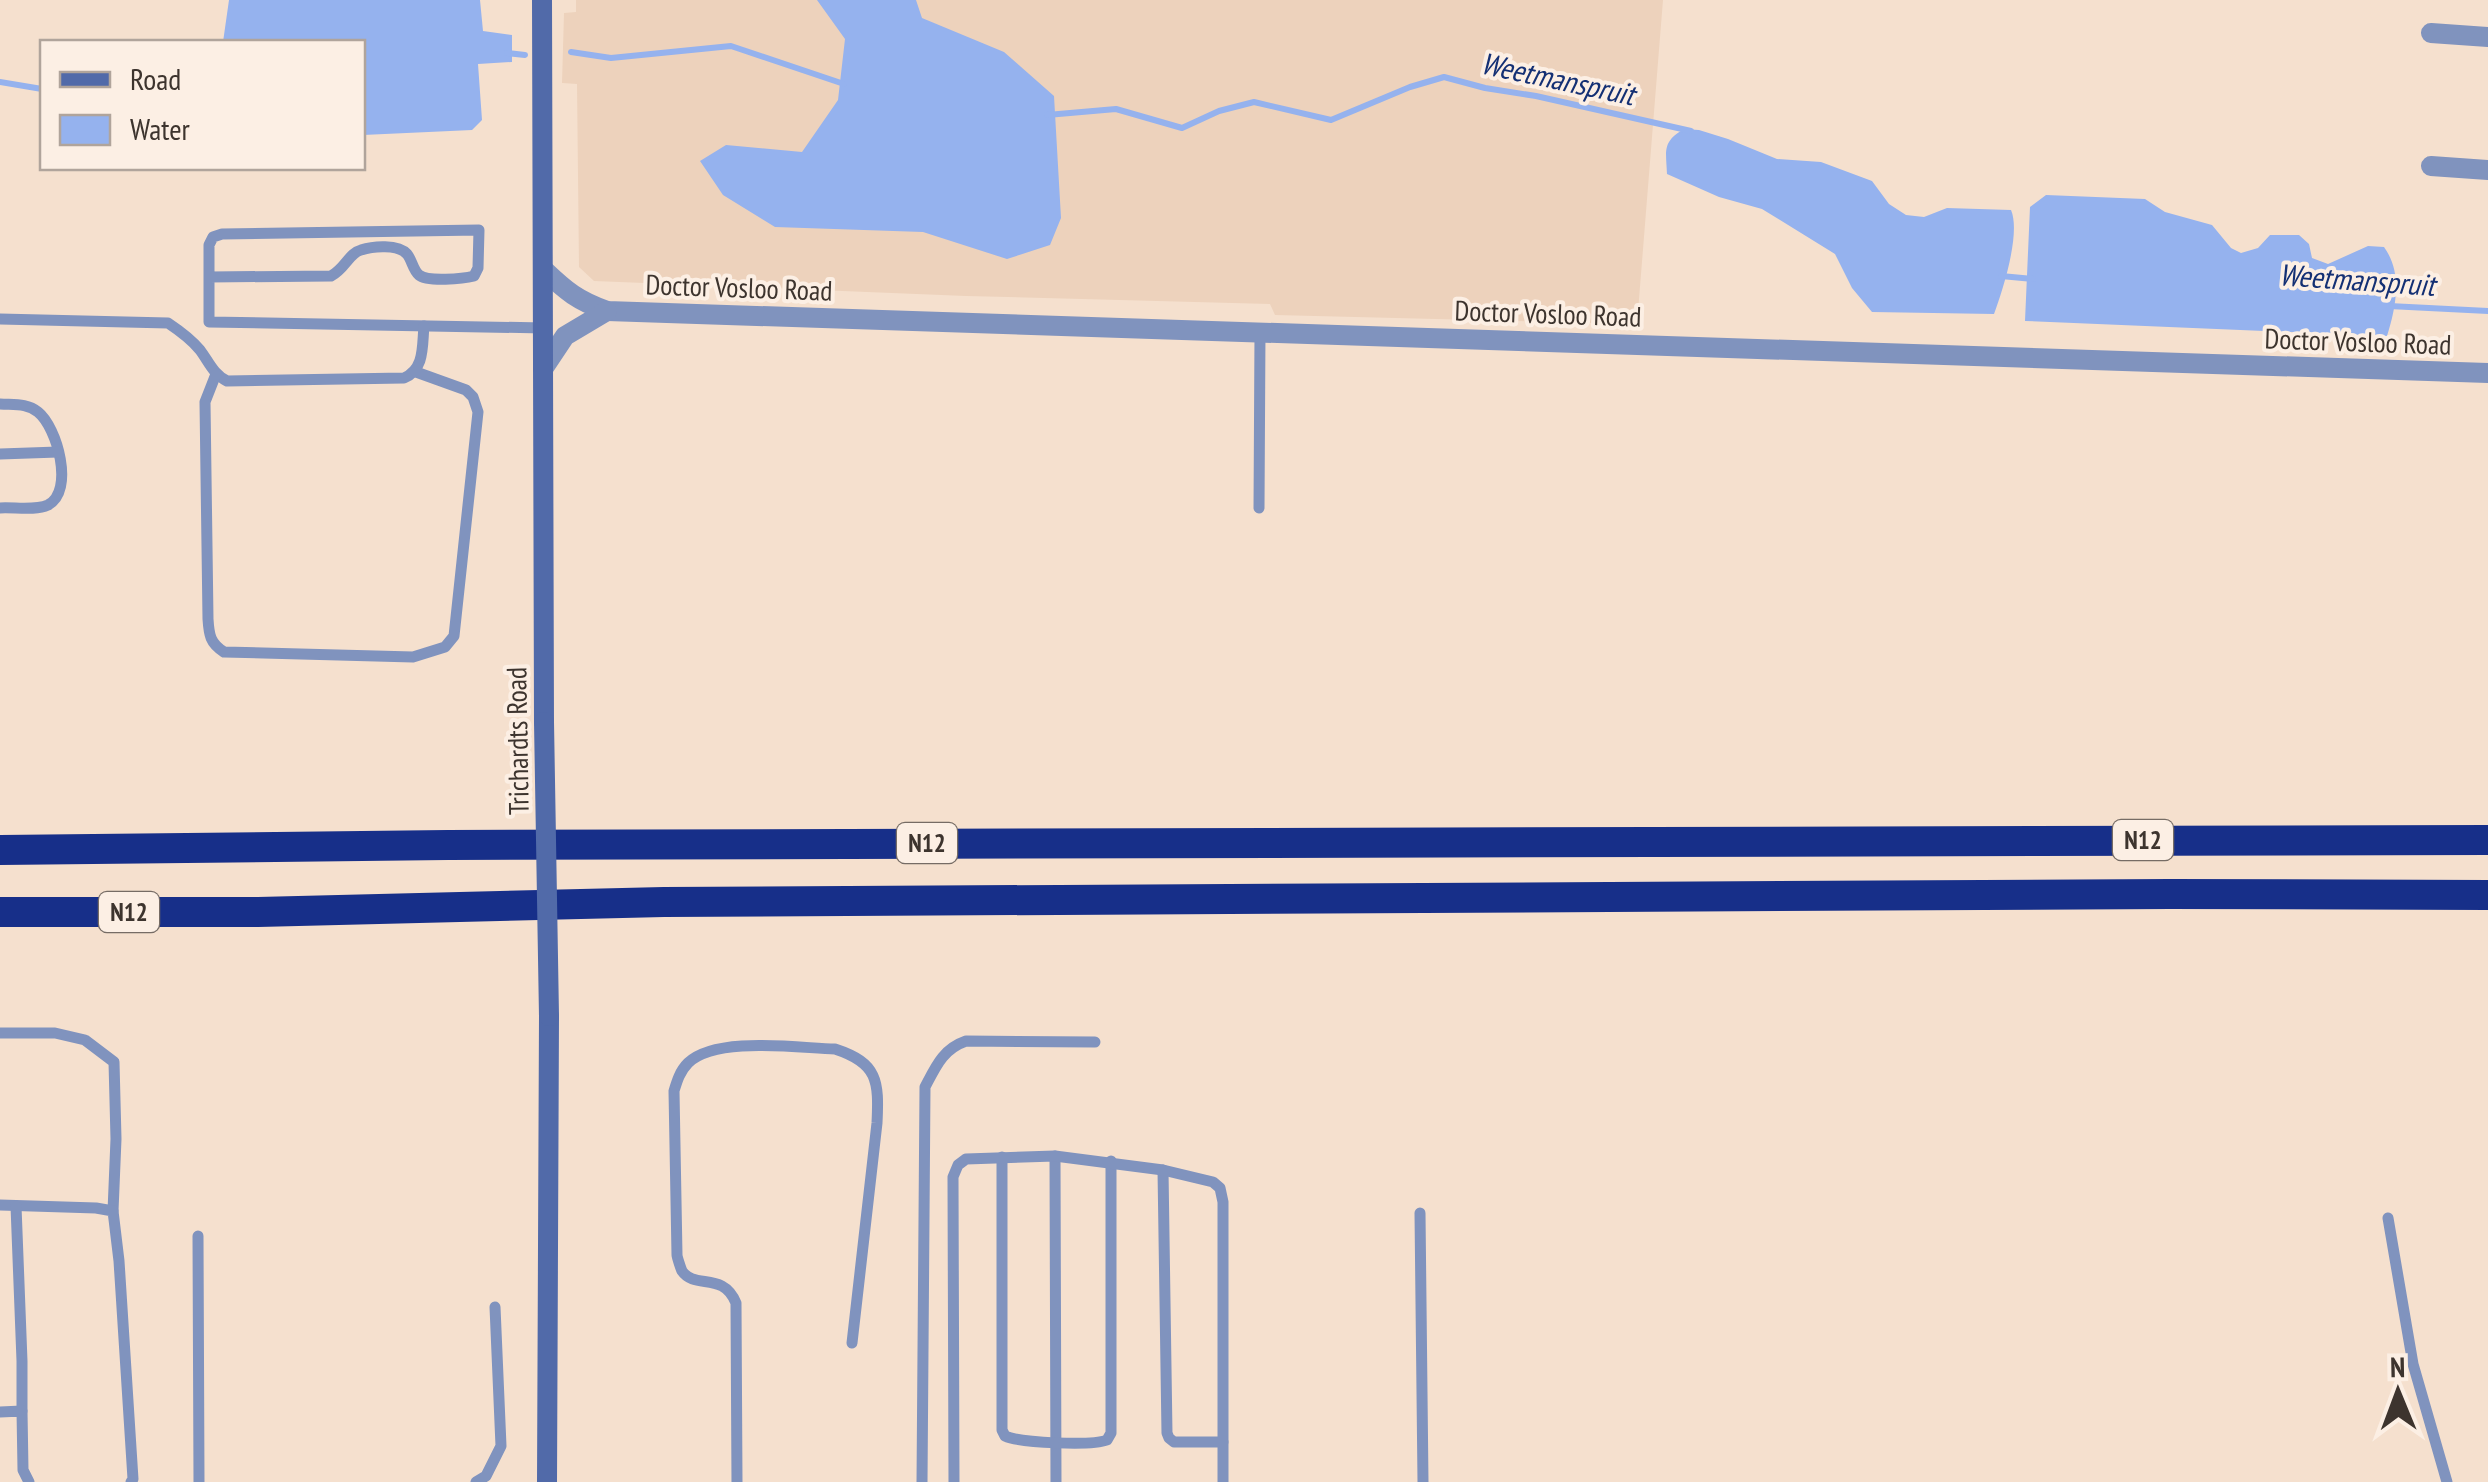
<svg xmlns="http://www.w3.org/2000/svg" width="2488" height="1482" viewBox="0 0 2488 1482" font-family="'PT Sans Narrow',sans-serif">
<rect width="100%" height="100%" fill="#f5e0ce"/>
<polygon fill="#edd2bc" points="576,0 1663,0 1637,324 1275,315 1270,304 966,296 594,281 579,267 577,84 562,83 564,13 576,12"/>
<g fill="#95b2ee">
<polygon points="229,0 480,0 483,31 512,35 512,62 478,64 482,120 472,130 363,135 362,42 223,42"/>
<polygon points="817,0 916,0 922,18 1004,52 1054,96 1061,218 1050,245 1007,259 923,232 775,227 723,195 700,161 726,145 802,152 838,100 845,39"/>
<path d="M1684 129 1699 130 1728 139 1777 159 1821 162 1872 181 1889 204 1906 215 1924 217 1947 208 2011 210C2021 233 2003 290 1994 314L1872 312 1852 288 1835 254 1762 209 1719 197 1667 174C1666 150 1662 142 1684 129Z"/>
<path d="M2046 195 2145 199 2165 212 2212 225 2231 248 2241 253 2258 248 2270 235H2299L2309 244 2312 258 2328 264 2368 246 2384 247C2403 273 2396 307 2387 336L2025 321 2030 207Z"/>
</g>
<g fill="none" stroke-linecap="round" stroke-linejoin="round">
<g stroke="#95b2ee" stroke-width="6">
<polyline points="571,52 611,58 731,46 844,84"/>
<polyline points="507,53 525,55"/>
<polyline points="0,82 42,89"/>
<polyline points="1047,115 1116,109 1182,128 1219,111 1254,102 1331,120 1410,87 1444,77 1485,88 1536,96 1691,131"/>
<polyline points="2001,276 2033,279"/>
<polyline points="2389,306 2488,311"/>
</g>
<g stroke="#8093be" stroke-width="11">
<path d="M209 277 331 276C345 269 349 253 361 250 373 246 398 244 407 254 412 260 413 270 419 275 427 282 463 279 474 276L478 268 479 230 222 234 213 237 209 245V322L544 328"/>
<path d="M0 319 168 323C180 331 191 339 200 350 209 362 213 374 227 381L404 378C425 369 422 346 424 326"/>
<path d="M216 374 205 402 208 619C209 635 210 643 224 652L413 657 445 647 454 636 478 412 473 397 466 390 416 372"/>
<path d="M0 404C14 405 27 403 38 412 57 427 75 491 48 505 35 511 14 507 0 508"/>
<polyline points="0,454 58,452"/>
<polyline points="1259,508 1260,332"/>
<polyline points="0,1033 55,1033 85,1040 114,1062 116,1139 113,1211"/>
<polyline points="1055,1156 1056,1482"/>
<path d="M1002 1157V1430L1005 1436C1020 1443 1092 1446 1107 1440L1111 1433V1161"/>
<polyline points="1163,1170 1167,1433 1169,1438 1174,1442 1223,1442"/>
<polyline points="0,1205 96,1208 113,1211 119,1261 133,1479 131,1482"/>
<polyline points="16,1206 22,1361 22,1411"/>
<polyline points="1420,1213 1423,1482"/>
<polyline points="2388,1218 2413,1364 2447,1482"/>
<polyline points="198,1236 199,1482"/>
<polyline points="0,1412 22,1411 23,1470 29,1482"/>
<polyline points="476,1482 486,1476 501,1446 495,1307"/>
<path d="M737 1482 736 1303C723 1271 695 1290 682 1271 681 1269 677 1257 677 1255L674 1091C677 1081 680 1071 688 1063 716 1036 797 1048 835 1049 878 1063 879 1081 877 1123L852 1343"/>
<path d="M922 1482 925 1087C936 1066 943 1049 966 1041L1095 1042"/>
<polyline points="954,1482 953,1177 958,1165 966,1159 1055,1156 1163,1170 1213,1182 1220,1188 1223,1202 1223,1482"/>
</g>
<g stroke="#8093be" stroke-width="20">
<polyline points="2431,33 2488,37"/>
<polyline points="2431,166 2488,170"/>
<path d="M544 270C566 291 578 301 607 311L2488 373"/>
<polyline points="543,369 565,336 607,311"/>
</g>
<g stroke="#516aa9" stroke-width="20">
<polyline points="542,0 544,722"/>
<polyline points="547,1482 549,1016"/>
</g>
<g stroke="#172f89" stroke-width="30">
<polyline points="0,850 448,845 2488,840"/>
<polyline points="0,912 258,912 664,902 2170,894 2488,895"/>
</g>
<polyline stroke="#516aa9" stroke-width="20" points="544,722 549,1016"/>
</g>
<g text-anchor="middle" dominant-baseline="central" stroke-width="8" stroke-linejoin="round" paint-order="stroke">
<g fill="#fcefe4" stroke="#766c65" stroke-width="2.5">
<rect x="2113" y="820" width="60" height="40" rx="8"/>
<rect x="897" y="823" width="60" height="40" rx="8"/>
<rect x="99" y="892" width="60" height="40" rx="8"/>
</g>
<g font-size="25" font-weight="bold" fill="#3d342e">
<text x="2143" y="840">N12</text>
<text x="927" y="843">N12</text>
<text x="129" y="912">N12</text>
</g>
<g font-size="28" fill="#3d342e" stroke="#fcefe4">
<text transform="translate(739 287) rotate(2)">Doctor Vosloo Road</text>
<text transform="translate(1548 313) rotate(2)">Doctor Vosloo Road</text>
<text transform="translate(2358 341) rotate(2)">Doctor Vosloo Road</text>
<text transform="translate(517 741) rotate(-91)">Trichardts Road</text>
</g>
<g font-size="30" font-style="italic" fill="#143074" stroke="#fcefe4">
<text transform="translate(1558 78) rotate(12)">Weetmanspruit</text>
<text transform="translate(2357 279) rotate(4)">Weetmanspruit</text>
</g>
</g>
<rect x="40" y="40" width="325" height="130" fill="#fcefe4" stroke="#b0a49b" stroke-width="2.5"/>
<rect x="60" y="72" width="50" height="15" fill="#516aa9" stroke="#b0a49b" stroke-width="2.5"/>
<text x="130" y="90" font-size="30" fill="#3d342e">Road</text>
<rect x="60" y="115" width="50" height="30" fill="#95b2ee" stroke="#b0a49b" stroke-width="2.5"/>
<text x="130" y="140" font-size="30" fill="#3d342e">Water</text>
<g transform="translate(2398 1392) rotate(359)" stroke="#fcefe4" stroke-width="8" paint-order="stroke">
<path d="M0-8L18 38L0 25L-18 38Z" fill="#3d342e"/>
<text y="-15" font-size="28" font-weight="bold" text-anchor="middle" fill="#3d342e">N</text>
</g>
</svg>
